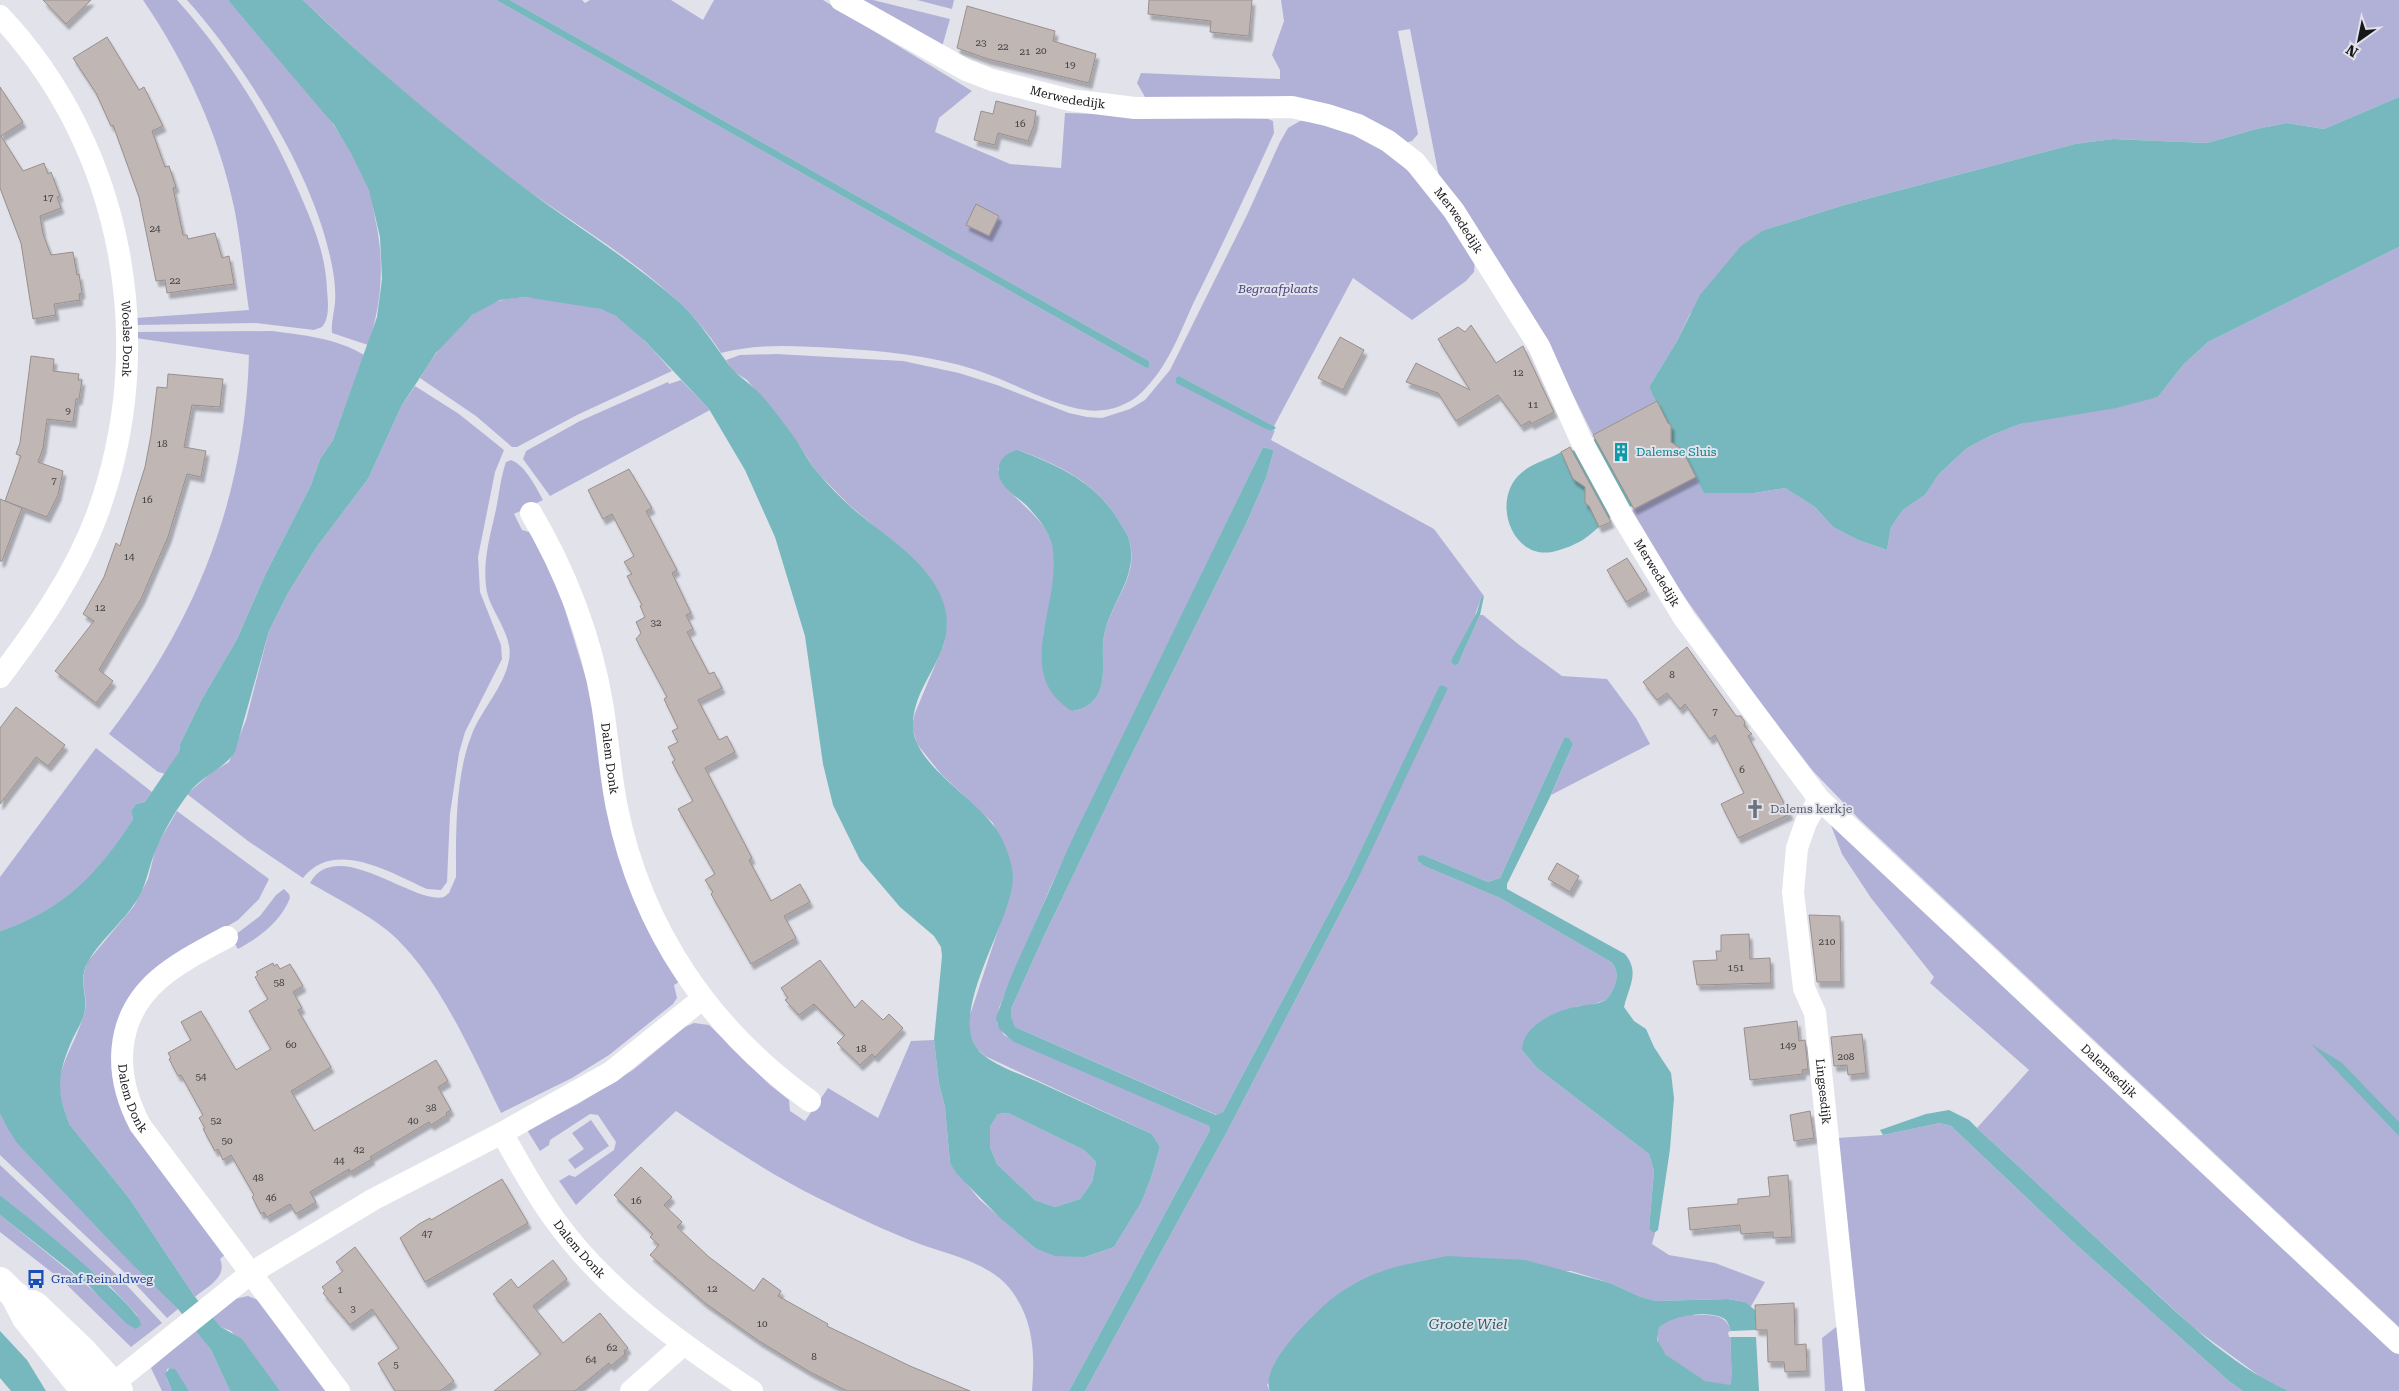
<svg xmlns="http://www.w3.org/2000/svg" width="2399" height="1391" viewBox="0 0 2399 1391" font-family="'Roboto Serif',serif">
<defs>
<filter id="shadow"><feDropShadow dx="3" dy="5.5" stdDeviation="1" flood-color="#0004"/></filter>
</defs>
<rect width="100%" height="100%" fill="#e2e2eb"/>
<g fill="#b1b1d8" fill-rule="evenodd">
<path d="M143 0H177C228 57 269 122 299 192 313 224 326 255 327 290 328 302 330 318 322 327L314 330 256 323 136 325V318L249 310C244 277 241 244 235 212 220 136 186 63 143 0Z"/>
<path d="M187 0H228C279 58 338 116 369 188 372 197 373 208 375 218 385 262 382 303 368 345L332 333C331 324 334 312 335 303 336 289 334 274 331 261 314 175 245 65 187 0Z"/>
<path d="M303 0H496L1146 368 1149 364V361L510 0H582L585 3 590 0H671L703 20 714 0H823L972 91 939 118 935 132 1010 164 1061 168 1065 113 1268 119 1273 121 1274 133C1248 190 1221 248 1193 304 1179 335 1167 368 1142 392 1128 406 1106 413 1086 410 1048 404 1013 382 976 370 930 355 882 351 834 348 797 346 758 343 721 353 678 283 582 230 516 182 441 127 370 64 303 0Z"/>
<polygon points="857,0 873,0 950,19 942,47"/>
<polygon points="917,0 954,0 952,9"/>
<polygon points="1281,0 2399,0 2399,97 2324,129 2287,123 2256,129 2207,143 2113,139 2075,144 1844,205 1764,230 1690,314 1677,341 1649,387 1657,401 1593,435 1546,341 1439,177 1410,29 1398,31 1418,134 1412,141 1405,143 1362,119 1145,97 1137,83 1141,73 1280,79 1280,70 1272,55 1284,21"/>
<path d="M1300 121C1315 121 1330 126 1344 131 1411 156 1437 203 1475 260L1474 272 1466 281 1412 320 1353 278 1274 426 1179 376 1272 431 1275 430 1271 440 1434 529 1484 596 1481 598 1458 664 1480 615H1483L1518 644 1562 676 1607 679 1636 718 1650 744 1551 795 1573 744 1569 738H1564L1500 878 1488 882 1423 855 1418 861 1424 866 1500 898 1611 962C1622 973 1615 989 1606 1000L1591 1005 1578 1006 1553 1015 1522 1050 1537 1068 1649 1154 1654 1171 1649 1229 1655 1233 1652 1244 1669 1255 1715 1263 1765 1282 1750 1308 1745 1302 1728 1299 1656 1301 1641 1297 1610 1283 1571 1271 1394 1269 1381 1272 1348 1288 1331 1300 1267 1385 1270 1391H1085L1229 1128 1356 883 1441 685 1347 879 1223 1112 1217 1115 1015 1027 1010 1017 1011 1009 1044 936 1123 772 1246 524 1266 478 1274 450 1263 447 1050 888 999 1008 997 1023 1004 1035 1209 1126 1210 1130 1069 1391H1032C1035 1355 1034 1320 1011 1290 987 1259 941 1254 907 1239 877 1227 847 1212 818 1198 768 1173 722 1142 676 1111L576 1205 559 1181 569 1175 575 1177 614 1150 616 1142 598 1115 590 1114 550 1140 549 1145 540 1151 527 1130 578 1104 633 1070 685 1027 694 1023 709 1025 770 1085 789 1100 790 1111 805 1121 828 1088 878 1118 911 1041 934 1040 939 1084 945 1107 950 1163 979 1199 1035 1248 1085 1257 1114 1247 1141 1203 1151 1178 1160 1147 1152 1134 985 1056 976 1048 972 1039 969 1028 970 1015 1008 900 1013 879 993 823 941 774 917 744 912 726 915 713 944 644 947 624 945 610 927 574 897 545 849 505 816 471 796 440 747 380 733 371 726 360 740 355 776 354 903 361 959 373 997 385 1069 413 1087 417 1102 418 1130 409 1145 400 1170 370 1247 215 1280 142 1288 128ZM1018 450C1059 465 1098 483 1120 523 1123 528 1128 534 1129 540 1141 579 1106 605 1103 644 1102 660 1106 682 1097 696 1090 706 1084 709 1072 711 1067 699 1043 649 1043 640 1043 632 1047 622 1048 614 1053 591 1059 560 1050 538 1038 509 1002 496 998 468Z"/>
<polygon points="2399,247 2399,1327 1860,820 1813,771 1762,705 1653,553 1631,511 1696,477 1705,493 1754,493 1785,488 1815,507 1833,527 1858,540 1887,550 1891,527 1903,510 1925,495 1939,474 1967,448 1992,435 2020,424 2158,397 2183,365 2208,342"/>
<path d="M525 297C551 300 594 302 616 316 635 328 657 354 672 371L577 415 517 447H512L476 416 420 378C437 350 467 308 502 300 509 298 517 298 525 297Z"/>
<path d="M272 331C302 335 337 338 364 355L333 440 320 459 311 485 265 575 237 639 202 699 180 744 179 752 166 774 158 772 109 734C196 621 245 499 249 355L136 338V332Z"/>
<polygon points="681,380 710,410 550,496 523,459 526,451 580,421 668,382 669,384"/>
<path d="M415 386 459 414 504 450 495 472 478 557 480 592 501 645 502 659 465 732 459 753 450 814 447 882 441 890 427 889C391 873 334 838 303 878L248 841 187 794 211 773 229 762 246 720 269 631 288 593 316 548 368 479 402 405Z"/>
<path d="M511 460C525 465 536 487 543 500L514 514 522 530 533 533 562 600 679 982 674 985 677 998 673 1004 609 1055 572 1078 501 1113C473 1056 437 972 388 931 364 912 336 898 310 883 337 835 413 905 444 897L449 893 456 877C456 832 455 776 472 734 482 709 504 687 509 660 514 636 492 614 487 592 482 565 489 540 495 514 499 497 500 479 506 462Z"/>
<path d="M96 748 152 792 145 802 136 804 131 811 133 819C97 876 66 910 0 931V877Z"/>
<path d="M177 811 269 879 259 899 238 920 167 962 112 1066 226 1254 220 1259C228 1277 207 1287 195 1297L129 1198 70 1125C46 1072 70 1061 84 1014 90 995 77 985 88 961L134 906 148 879 156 847Z"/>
<polygon points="1829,820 2399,1354 2399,1391 2289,1391 2269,1383 2194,1328 1977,1128 2029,1070 1930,983 1934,977 1871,898 1842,854"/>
<path d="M284 889 289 894 290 898C281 921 259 938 238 949L232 939 235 935 260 916 276 895Z"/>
<polygon points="1008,1113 1084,1150 1096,1162 1092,1182 1080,1199 1055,1207 1035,1200 997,1164 990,1147 990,1127 998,1114"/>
<polygon points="0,1114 6,1126 178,1309 167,1318 124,1272 0,1155"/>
<polygon points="591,1120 609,1146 575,1169 568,1160 584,1149 572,1133"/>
<polygon points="1940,1123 1951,1126 2071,1240 2230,1382 2243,1391 1864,1391 1837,1138 1883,1135"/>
<polygon points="0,1165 119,1277 162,1323 131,1347 63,1281 0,1232 0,1215 100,1296 138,1316 111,1287 0,1195"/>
<polygon points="248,1296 258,1300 327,1391 280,1391 231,1331 221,1327 212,1317 234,1299"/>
<path d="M1689 1315C1707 1316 1725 1311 1731 1331L1728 1332 1729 1337H1731C1730 1349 1733 1378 1730 1385 1722 1385 1714 1385 1707 1382 1696 1377 1665 1358 1660 1347 1656 1341 1658 1334 1659 1328L1666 1321Z"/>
<polygon points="1840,1324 1845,1391 1825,1391 1822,1338"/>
<polygon points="195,1330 211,1350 230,1391 189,1391 172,1368 167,1369 166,1377 172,1391 162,1391 151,1368"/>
</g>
<g fill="#76b8bd" fill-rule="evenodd">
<path d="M228 0H303C369 64 441 124 514 180 569 222 628 257 680 303 701 323 712 342 729 365 738 377 753 385 763 397 775 411 786 426 797 441 804 452 810 464 819 474 829 486 841 498 852 508 881 533 920 556 938 590 968 648 913 676 913 725 912 768 986 801 1003 841 1008 852 1013 867 1013 879 1011 924 945 1016 980 1052 995 1066 1018 1073 1036 1081 1075 1099 1113 1116 1152 1134L1160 1147 1151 1178 1141 1203 1114 1247 1085 1257 1055 1256 1035 1248 999 1217 957 1174 950 1163 945 1107 939 1084 934 1040 942 956 941 947 934 936 900 907 860 860 833 805 823 764 805 636 775 537 745 470 709 409 645 341 616 316 601 309 525 297 500 300 472 315 436 353 402 405 368 479 316 548 288 593 269 631 235 752C223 770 201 776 188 794 176 810 165 829 157 847 150 862 148 878 141 893 127 920 101 938 88 962 77 980 89 996 84 1014 82 1022 77 1030 73 1038 58 1072 55 1091 70 1125L129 1198 195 1297 221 1327 242 1339 280 1391H230L211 1350 178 1309 130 1262 17 1143 6 1126 0 1114V931C64 910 98 874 133 819L131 811 136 804 145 802 179 752 180 744 202 699 237 639 265 575 311 485 320 459 333 440 377 317 382 279 380 237 369 190 352 155 334 125ZM1008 1113 1084 1150 1096 1162 1092 1182 1080 1199 1055 1207 1035 1200 997 1164 990 1147V1127L998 1114Z"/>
<polygon points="496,0 510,0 1149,361 1149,367 1146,368"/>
<path d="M2399 97V247L2208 342 2183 365 2158 397 2116 408 2020 424 1992 435 1967 448 1939 474 1925 495 1903 510 1891 527 1887 550 1858 540 1833 527 1815 507 1785 488 1754 493H1704L1694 473 1598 524 1599 527C1594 531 1590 535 1584 539 1577 544 1562 550 1552 552 1513 559 1492 504 1518 476 1530 463 1546 461 1561 452L1563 456 1658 405 1649 387 1677 341 1700 295 1741 246 1764 230 1844 205 2075 144 2113 139 2207 143 2256 129 2287 123 2324 129Z"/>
<polygon points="1179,376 1274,426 1276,428 1272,431 1264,428 1176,383 1176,378"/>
<polygon points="1263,447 1274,450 1266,478 1246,524 1123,772 1044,936 1011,1009 1011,1017 1015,1027 1216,1115 1223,1112 1347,879 1439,687 1441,685 1448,688 1356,883 1229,1128 1085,1391 1069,1391 1210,1130 1209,1126 1014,1042 999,1029 996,1018 1010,979 1071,842"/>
<path d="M1018 450C1059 466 1098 483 1120 523 1123 528 1128 534 1129 540 1140 579 1106 605 1103 644 1102 660 1106 682 1097 696 1090 706 1084 709 1072 711 1010 673 1064 603 1052 545 1049 531 1038 518 1028 507 1016 495 992 484 1000 463 1003 455 1010 452 1018 450Z"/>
<polygon points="1484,596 1480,615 1458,664 1455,665 1451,662 1452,659 1477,612 1481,598"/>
<path d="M1564 738H1569L1573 744 1550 797 1507 884V889L1625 954C1640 972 1629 986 1624 1007L1634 1021 1646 1029 1654 1047 1671 1073 1674 1098 1670 1149 1658 1230 1654 1233 1649 1229 1654 1171 1649 1154 1537 1068 1522 1050C1522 1025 1559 1009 1580 1006 1589 1004 1597 1005 1606 1000 1615 989 1622 973 1611 962L1500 898 1424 866 1418 861V856L1423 855 1488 882 1500 878Z"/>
<polygon points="2311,1044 2341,1062 2399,1122 2399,1136"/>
<path d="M1949 1110 1969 1120 1977 1128C2029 1176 2081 1224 2133 1272 2181 1316 2229 1365 2289 1391H2243L2230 1382 2071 1240 1951 1126 1940 1123 1883 1135 1880 1130 1926 1114Z"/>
<path d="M0 1195C21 1212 142 1307 141 1325L136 1329 127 1324 86 1283 0 1215Z"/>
<path d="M1447 1256 1525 1260 1610 1283 1641 1297 1656 1301 1728 1299 1745 1302 1755 1310 1756 1330 1731 1331C1729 1326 1728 1320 1723 1318 1708 1310 1670 1316 1659 1328L1657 1340 1666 1355 1705 1381 1730 1385C1733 1378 1730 1349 1731 1337H1756L1759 1391H1270C1259 1366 1312 1316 1330 1300 1344 1289 1363 1278 1380 1272 1401 1264 1425 1261 1447 1256Z"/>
<polygon points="0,1331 27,1360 46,1391 11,1391 0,1378"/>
<polygon points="170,1368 175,1369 189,1391 172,1391 165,1374"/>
</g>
<g fill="#c0b6b4" stroke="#998f8d" filter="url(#shadow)">
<polygon points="43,0 91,0 66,24"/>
<polygon points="1149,0 1252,0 1249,36 1210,32 1211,21 1148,14"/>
<polygon points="967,6 1055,31 1053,41 1096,54 1089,83 988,59 957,48"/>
<polygon points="107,37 139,90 144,87 163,126 152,131 165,167 169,166 176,187 173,188 183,235 187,235 188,239 215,233 222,258 229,256 234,284 167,293 165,280 156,281 139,197 113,125 111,126 96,93 73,58"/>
<polygon points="0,87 23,122 1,136 23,171 44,163 48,174 51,172 60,196 57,197 61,208 40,216 43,234 51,255 73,252 77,275 79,274 82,293 79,294 80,300 54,304 56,315 33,319 21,243 0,188"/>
<polygon points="996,101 1036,111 1034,125 1028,141 998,133 995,145 974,140 981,111 993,114"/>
<polygon points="976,204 999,216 989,236 966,225"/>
<polygon points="1471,325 1496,363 1523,346 1554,412 1531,424 1530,421 1521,426 1498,395 1456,421 1438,393 1406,382 1416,363 1470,390 1438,339 1458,327 1465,332"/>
<polygon points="1340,337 1364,350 1343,390 1318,378"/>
<polygon points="31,356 54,359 53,371 79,374 78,380 82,380 79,399 76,399 73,422 47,419 43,448 38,462 63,471 58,495 47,517 5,501 21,456 16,454 20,443"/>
<polygon points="168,374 223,379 220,407 192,405 184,447 206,451 201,477 187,474 168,537 141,599 99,670 113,681 96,703 55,671 94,621 83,614 104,577 116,543 120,546 145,467 151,435 157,387 167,388"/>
<polygon points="1657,401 1668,423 1671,425 1671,442 1682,449 1696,477 1634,509 1593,435"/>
<polygon points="1570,447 1611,522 1599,527 1589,506 1585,503 1585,487 1573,479 1561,452"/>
<polygon points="629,469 652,508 646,511 677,570 672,573 691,613 686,615 693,629 687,632 709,674 714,672 722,688 698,700 719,740 727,736 735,752 705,768 752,858 749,860 771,901 800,884 810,902 784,916 796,938 751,964 711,894 713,892 705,880 715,874 678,809 693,801 672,762 675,760 668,747 678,742 672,731 678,728 664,699 667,697 636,639 641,633 636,622 645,617 640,606 642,605 627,576 632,574 624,562 634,556 612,514 603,519 588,490"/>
<polygon points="0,499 22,508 2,561 0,561"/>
<polygon points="1627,558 1647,590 1626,602 1607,570"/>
<polygon points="1687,647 1736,716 1741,716 1745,722 1744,726 1752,734 1748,736 1790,814 1738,838 1721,804 1744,793 1715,735 1710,739 1685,704 1680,709 1667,693 1657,700 1643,682"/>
<polygon points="16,707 65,745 48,766 36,757 0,804 0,728"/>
<polygon points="1557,863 1579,876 1570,892 1548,879"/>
<polygon points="1809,915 1840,916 1841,982 1817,982"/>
<polygon points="1749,934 1750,959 1770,958 1771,983 1697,985 1693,961 1717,960 1716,951 1721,951 1721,935"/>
<polygon points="820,960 855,1008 862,1000 883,1020 889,1014 903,1028 875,1057 872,1054 860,1065 837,1043 845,1035 814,1004 799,1015 785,1000 788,998 781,988"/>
<polygon points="273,963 274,966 277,964 280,969 290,964 303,986 293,992 302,1008 298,1010 331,1067 291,1091 314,1131 436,1060 448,1081 438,1087 451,1110 446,1113 447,1115 431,1125 429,1122 370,1157 372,1159 350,1172 349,1169 310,1192 316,1202 296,1214 290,1204 267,1217 264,1212 261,1214 252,1197 254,1195 231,1155 223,1160 218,1149 215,1151 203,1129 205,1128 199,1118 203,1115 181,1075 178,1076 169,1059 171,1058 168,1053 191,1040 181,1022 201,1011 236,1070 271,1049 249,1011 268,999 255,977 258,975 256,972"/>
<polygon points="1797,1021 1799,1041 1805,1040 1808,1069 1802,1070 1803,1074 1750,1080 1744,1028"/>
<polygon points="1862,1034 1866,1073 1848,1075 1847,1065 1834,1066 1831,1037"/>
<polygon points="1810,1111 1814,1138 1794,1141 1790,1115"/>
<polygon points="641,1167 672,1197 664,1205 682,1222 677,1227 709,1257 754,1291 763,1278 781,1291 778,1296 828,1324 827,1326 910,1366 970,1391 847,1391 810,1372 759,1341 705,1303 650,1255 659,1245 650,1237 653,1234 614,1195"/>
<polygon points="1788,1175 1792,1237 1773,1238 1773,1232 1741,1234 1740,1225 1690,1230 1688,1208 1738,1204 1738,1199 1770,1196 1768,1177"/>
<polygon points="502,1179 528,1223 425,1282 400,1238 419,1224 430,1218 431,1220"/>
<polygon points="355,1247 454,1381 440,1391 395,1391 378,1363 399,1348 372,1309 350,1325 323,1293 325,1291 322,1287 343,1271 336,1262"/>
<polygon points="553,1260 567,1279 533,1306 563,1343 600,1313 628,1348 624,1351 625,1354 611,1366 609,1363 575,1391 494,1391 541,1354 493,1294 511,1279 518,1288"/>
<polygon points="1794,1303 1795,1345 1806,1344 1807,1371 1785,1372 1784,1362 1768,1362 1767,1330 1756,1330 1755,1305"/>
</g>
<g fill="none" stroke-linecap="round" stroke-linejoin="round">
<g stroke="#fff" stroke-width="22">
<path id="s1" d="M841 0 966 70 992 80 1070 100 1135 108 1292 107 1327 115 1358 125 1388 141 1415 162 1454 211 1539 346 1580 438 1623 517 1684 618 1819 799 2399 1343"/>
<path id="s2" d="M0 16C125 148 159 347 97 515 75 574 38 627 0 677"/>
<path id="s3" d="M531 513C565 570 591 637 602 703 608 738 610 774 617 808 642 930 710 1029 810 1101"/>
<path id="s4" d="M1819 799 1806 822 1797 848 1793 892 1804 988 1815 1013 1854 1391"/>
<path id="s5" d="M227 937C203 950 179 962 159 979 113 1019 114 1076 140 1125L339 1391"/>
<path id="s6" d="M502 1133C519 1163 535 1193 555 1220 606 1291 681 1344 752 1391"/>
<polyline points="104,1391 251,1273 374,1199 502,1133 611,1072 702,999"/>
<polyline points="631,1391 684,1344"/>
</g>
<g stroke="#fff" stroke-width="28">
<polyline points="0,1281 14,1295 26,1318 85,1391"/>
<polyline points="14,1295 36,1306 83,1351 119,1391"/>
</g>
</g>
<defs>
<g id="building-bare" transform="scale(1.5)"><path d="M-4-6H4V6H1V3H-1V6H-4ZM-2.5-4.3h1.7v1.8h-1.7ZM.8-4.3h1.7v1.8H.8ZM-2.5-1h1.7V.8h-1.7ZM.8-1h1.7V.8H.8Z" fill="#0f9aa8" stroke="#e2e2eb" stroke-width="2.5" paint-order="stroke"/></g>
<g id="church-bare" transform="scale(1.5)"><path d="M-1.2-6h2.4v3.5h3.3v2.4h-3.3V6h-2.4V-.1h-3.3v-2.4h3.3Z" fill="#6b7280" stroke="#e2e2eb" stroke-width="2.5" paint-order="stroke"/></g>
<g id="bus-bare" transform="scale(1.5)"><path d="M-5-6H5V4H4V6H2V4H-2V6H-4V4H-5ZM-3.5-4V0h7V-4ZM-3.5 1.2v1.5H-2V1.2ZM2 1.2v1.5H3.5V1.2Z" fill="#1a4fb4" stroke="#e2e2eb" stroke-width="2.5" paint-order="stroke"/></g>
</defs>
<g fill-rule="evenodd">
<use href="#building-bare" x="1621" y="452"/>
<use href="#church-bare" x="1755" y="809"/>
<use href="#bus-bare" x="36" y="1279"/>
</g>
<g text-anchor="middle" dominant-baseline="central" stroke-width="4" stroke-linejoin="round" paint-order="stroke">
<g font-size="10" fill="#413f40">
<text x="981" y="42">23</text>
<text x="1003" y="46">22</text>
<text x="1041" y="50">20</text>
<text x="1025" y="51">21</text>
<text x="1070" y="64">19</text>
<text x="1020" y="123">16</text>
<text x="48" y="197">17</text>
<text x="155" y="228">24</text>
<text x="175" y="280">22</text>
<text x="1518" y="372">12</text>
<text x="1533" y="404">11</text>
<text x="68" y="410">9</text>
<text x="162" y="443">18</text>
<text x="54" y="480">7</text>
<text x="147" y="499">16</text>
<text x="129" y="556">14</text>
<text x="100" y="607">12</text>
<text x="656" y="622">32</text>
<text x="1672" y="674">8</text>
<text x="1715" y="711">7</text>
<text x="1742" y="769">6</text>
<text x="1827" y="941">210</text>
<text x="1736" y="967">151</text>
<text x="279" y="982">58</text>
<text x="291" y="1044">60</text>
<text x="1788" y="1045">149</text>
<text x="861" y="1048">18</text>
<text x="1846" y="1056">208</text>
<text x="201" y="1076">54</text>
<text x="431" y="1107">38</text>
<text x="216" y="1120">52</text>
<text x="413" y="1120">40</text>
<text x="227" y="1140">50</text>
<text x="359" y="1149">42</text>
<text x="339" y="1160">44</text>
<text x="258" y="1177">48</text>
<text x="271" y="1197">46</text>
<text x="636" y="1200">16</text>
<text x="427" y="1233">47</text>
<text x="712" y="1288">12</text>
<text x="340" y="1289">1</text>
<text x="353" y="1308">3</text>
<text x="762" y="1323">10</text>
<text x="612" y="1347">62</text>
<text x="814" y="1356">8</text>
<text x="591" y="1359">64</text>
<text x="396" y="1364">5</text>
</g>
<g font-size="12" fill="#17171a" stroke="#e2e2eb">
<text stroke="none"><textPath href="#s1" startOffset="249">Merwededijk</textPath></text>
<text stroke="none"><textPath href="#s1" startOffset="684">Merwededijk</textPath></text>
<text stroke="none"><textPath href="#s2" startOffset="355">Woelse Donk</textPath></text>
<text stroke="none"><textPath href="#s1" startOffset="1089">Merwededijk</textPath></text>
<text stroke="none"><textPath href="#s3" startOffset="260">Dalem Donk</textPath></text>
<text stroke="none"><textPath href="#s1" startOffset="1765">Dalemsedijk</textPath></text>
<text stroke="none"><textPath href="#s4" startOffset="301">Lingsesdijk</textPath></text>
<text stroke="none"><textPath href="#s5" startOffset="212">Dalem Donk</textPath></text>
<text stroke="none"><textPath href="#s6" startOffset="140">Dalem Donk</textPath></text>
</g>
<g font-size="12" font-style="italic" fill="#46417c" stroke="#e2e2eb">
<text x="1278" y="289">Begraafplaats</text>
</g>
<g font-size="12" fill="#0d838f" stroke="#e2e2eb" text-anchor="start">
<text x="1636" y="452">Dalemse Sluis</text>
</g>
<g font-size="12" fill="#5b616d" stroke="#e2e2eb" text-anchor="start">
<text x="1770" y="809">Dalems kerkje</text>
</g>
<g font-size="12" fill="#164399" stroke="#e2e2eb" text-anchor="start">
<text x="51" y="1279">Graaf Reinaldweg</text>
</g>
<g font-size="14" font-style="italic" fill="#275f63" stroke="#e2e2eb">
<text x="1468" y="1324">Groote Wiel</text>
</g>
</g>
<g transform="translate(2359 40) rotate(213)" stroke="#e2e2eb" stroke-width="4" paint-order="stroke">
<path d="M0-4L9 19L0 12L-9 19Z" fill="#17171a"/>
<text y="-8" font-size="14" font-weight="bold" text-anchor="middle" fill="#17171a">N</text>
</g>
</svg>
